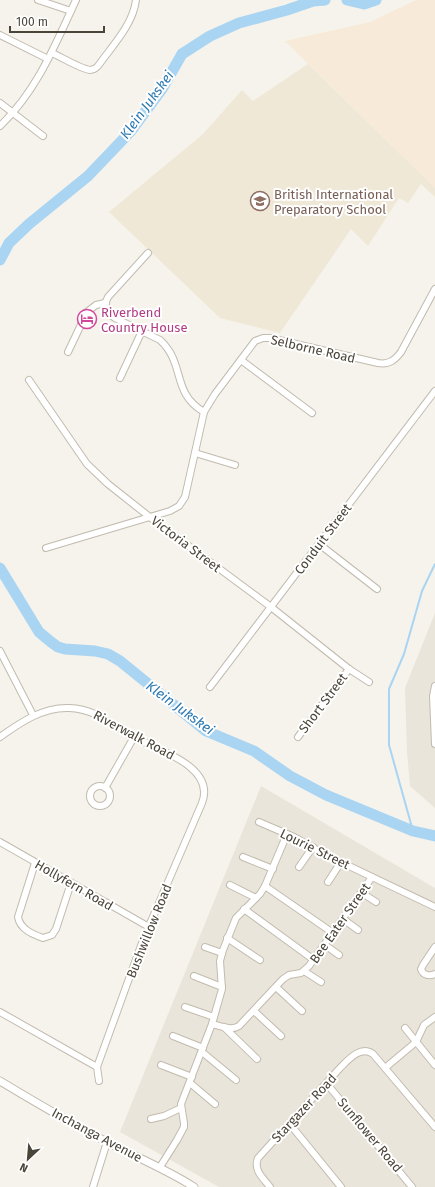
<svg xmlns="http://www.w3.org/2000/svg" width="435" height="1187" font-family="'Fira Sans',sans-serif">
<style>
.residential{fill:#eae5da}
.commercial{fill:#f7ead8}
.education{fill:#efe8d6}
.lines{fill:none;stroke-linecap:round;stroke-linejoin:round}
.stream{stroke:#a9d4f2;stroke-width:2}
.river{stroke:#a9d4f2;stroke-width:11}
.minor-casing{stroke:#c2bbae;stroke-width:8}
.tertiary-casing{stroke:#c2bbae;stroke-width:9}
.minor{stroke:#fff;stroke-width:6}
.tertiary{stroke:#fff;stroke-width:7}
.labels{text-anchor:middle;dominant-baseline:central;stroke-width:4;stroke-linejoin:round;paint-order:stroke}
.education-label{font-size:13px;fill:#785e54;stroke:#fff;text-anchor:start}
.hotel-label{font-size:13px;fill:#b23c85;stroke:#fff;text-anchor:start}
.street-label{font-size:13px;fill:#4b4439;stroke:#fff}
.water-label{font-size:14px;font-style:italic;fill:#2e7ab2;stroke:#fff}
</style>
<rect width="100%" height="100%" fill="#f6f3ec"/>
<!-- residential -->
<g class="residential">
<path d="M 435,613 L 435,808 L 410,786 L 407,752 L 405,688 Z"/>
<path d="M 261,786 L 435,888 L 435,1187 L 219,1187 L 120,1132 Z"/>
</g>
<!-- commercial -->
<path class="commercial" d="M 416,0 L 435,0 L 435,188 L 285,41 L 370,22 Z"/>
<!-- education -->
<path class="education" d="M 308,64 L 435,188 L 435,197 L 421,184 L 408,203 L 399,198 L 368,246 L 351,229 L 280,333 L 220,318 L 109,212 L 203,134 L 242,90 L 253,101 Z"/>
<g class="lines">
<!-- stream -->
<path class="stream" d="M 413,831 L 389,745 L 389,689 L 404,654 L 422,591 L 435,564"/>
<!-- river -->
<g class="river">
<path d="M 347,0 L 364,4 L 376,0"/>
<path d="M 0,260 L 9,243 L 29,224 L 88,176 L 131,131 L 162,89 L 182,54 L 210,36 L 239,23 L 287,10 L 313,1 L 325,0"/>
<path d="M 0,568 L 39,632 L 51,642 L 58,647 L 65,649 L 95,651 L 108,654 L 120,661 L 206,731 L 254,751 L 290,776 L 326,795 L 413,831 L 435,836"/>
</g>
<defs>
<g id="minor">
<path d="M 38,0 L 71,11"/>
<path d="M 0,35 L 48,59"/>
<path d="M 52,53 C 61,57 81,69 90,70 C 94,70 96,68 98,66 C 112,46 133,25 136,0"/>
<path d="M 0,103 L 43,136"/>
<path d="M 0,126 C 37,91 55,45 76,0"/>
<path d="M 148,253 L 108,297 C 103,306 107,313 115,318 L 160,340 C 186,364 171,393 204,412"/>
<path d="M 68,352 L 87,312 L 96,305 L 105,303"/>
<path d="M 241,360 L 312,413"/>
<path d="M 120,378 L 142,331"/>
<path d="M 29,380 L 87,464 L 108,484 L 151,518 L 271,607 L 349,669 L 369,682"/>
<path d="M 195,453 L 235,465"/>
<path d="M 319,544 L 377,589"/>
<path d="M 46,548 L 170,511 L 179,506 L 185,497 L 204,412 L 215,394 L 255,341 L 263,338 L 270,338 L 378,363 C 389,365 395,360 401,352 L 435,289"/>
<path d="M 0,651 L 33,715"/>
<path d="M 435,686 L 433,696 L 435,744"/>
<path d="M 210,687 L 435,391"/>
<path d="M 0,737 C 21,722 43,707 69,708 C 98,709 112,726 135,738 C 159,750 216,767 202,803 L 143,940 L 97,1067 L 99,1081"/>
<path d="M 298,737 L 349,669"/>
<circle cx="100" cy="796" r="10"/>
<path d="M 105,788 L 134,737"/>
<path d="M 259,822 L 294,837 L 326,855 L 435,907"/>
<path d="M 0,842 L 149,927"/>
<path d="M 243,857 L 273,869"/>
<path d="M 35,863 L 18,917 C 20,929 32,934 43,938 L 52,935 L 56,929 L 71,883"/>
<path d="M 299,867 L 313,847"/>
<path d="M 328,882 L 341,862"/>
<path d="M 230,885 L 256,898"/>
<path d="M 265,886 L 333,933"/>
<path d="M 362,893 L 376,902"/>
<path d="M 244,909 L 314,960"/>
<path d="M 343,919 L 358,930"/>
<path d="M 227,938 L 260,960"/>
<path d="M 325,945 L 339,955"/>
<path d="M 205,947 L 222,953"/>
<path d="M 435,947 L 423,965 L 421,969 C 423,976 430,976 435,974"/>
<path d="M 304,971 L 321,982"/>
<path d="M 194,976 L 222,987"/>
<path d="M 276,987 L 302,1011"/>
<path d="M 185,1007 L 214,1017"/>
<path d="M 254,1011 L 281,1036"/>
<path d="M 0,1012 L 97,1067"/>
<path d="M 212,1024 C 221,1026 231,1031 239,1026 L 283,979 L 289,975 L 301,973 L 309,966 L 372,877"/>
<path d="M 224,1027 L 257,1059"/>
<path d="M 405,1028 L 435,1065"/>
<path d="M 173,1036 L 203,1048"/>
<path d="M 202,1052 L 236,1080"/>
<path d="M 161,1065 L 192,1077"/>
<path d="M 385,1068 L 416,1042 L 424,1025 L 435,1017"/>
<path d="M 190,1083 L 215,1104"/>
<path d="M 327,1084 L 412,1187"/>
<path d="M 151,1119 L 164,1116 L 181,1108"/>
<path d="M 289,1123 L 341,1187"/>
<path d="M 160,1167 L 177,1140 L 184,1127 L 184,1123 L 181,1104 L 212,1024 L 222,989 L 220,961 L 223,950 L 236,918 L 260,894 L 265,886 L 287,834"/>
<path d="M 93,1187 L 107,1142"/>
<path d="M 270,1187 C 263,1178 253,1170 258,1158 L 340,1068 C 349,1059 361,1045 373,1054 L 435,1127"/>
</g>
<path id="tertiary" d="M 0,1081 C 35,1102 70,1123 107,1142 C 136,1157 166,1169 194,1187"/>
</defs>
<!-- minor casing -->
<use href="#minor" class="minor-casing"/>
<!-- tertiary casing -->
<use href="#tertiary" class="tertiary-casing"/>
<!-- minor -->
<use href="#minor" class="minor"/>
<!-- tertiary -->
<use href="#tertiary" class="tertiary"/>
</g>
<!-- icons -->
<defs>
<symbol id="school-ring" viewBox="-11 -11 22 22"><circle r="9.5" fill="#fff" stroke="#8d6e63" stroke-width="1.5"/><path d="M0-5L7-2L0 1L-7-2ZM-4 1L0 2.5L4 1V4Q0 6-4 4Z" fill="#8d6e63"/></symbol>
<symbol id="hotel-ring" viewBox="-11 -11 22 22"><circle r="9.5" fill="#fff" stroke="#d1479c" stroke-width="1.5"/><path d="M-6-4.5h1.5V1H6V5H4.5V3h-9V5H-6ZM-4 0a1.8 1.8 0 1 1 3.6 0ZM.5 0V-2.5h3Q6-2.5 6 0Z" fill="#d1479c"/></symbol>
</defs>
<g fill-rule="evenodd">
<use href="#school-ring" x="249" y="190" width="22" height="22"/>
<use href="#hotel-ring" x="76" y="308" width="22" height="22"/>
</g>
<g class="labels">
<!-- education labels -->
<g class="education-label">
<text x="274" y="194">British International<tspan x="274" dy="15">Preparatory School</tspan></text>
</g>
<!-- hotel labels -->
<g class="hotel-label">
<text x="101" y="312">Riverbend<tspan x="101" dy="15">Country House</tspan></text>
</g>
<!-- street labels -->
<g class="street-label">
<text transform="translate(313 349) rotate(13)">Selborne Road</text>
<text transform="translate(323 539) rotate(-53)">Conduit Street</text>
<text transform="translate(186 544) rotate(37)">Victoria Street</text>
<text transform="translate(323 703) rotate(-53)">Short Street</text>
<text transform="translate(134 735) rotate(28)">Riverwalk Road</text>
<text transform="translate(315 849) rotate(26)">Lourie Street</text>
<text transform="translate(74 885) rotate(30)">Hollyfern Road</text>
<text transform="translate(340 923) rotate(-55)">Bee Eater Street</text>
<text transform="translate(149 931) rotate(-68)">Bushwillow Road</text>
<text transform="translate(304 1108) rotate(-47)">Stargazer Road</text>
<text transform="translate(97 1135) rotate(28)">Inchanga Avenue</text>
<text transform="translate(370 1135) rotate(50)">Sunflower Road</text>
</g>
<!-- water labels -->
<g class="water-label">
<text transform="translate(147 105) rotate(-54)">Klein Jukskei</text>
<text transform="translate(180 708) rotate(36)">Klein Jukskei</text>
</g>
</g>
<!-- north arrow -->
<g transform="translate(28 1159) rotate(206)" stroke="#ffffff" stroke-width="3" paint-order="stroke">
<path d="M0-3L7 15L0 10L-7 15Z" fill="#4b4439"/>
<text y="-6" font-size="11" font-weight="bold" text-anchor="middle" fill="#4b4439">N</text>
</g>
<!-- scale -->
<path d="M10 26v6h94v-6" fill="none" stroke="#4b4439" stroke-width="2"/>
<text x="16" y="26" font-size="12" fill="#4b4439" stroke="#ffffff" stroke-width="3" paint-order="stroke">100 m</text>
</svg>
